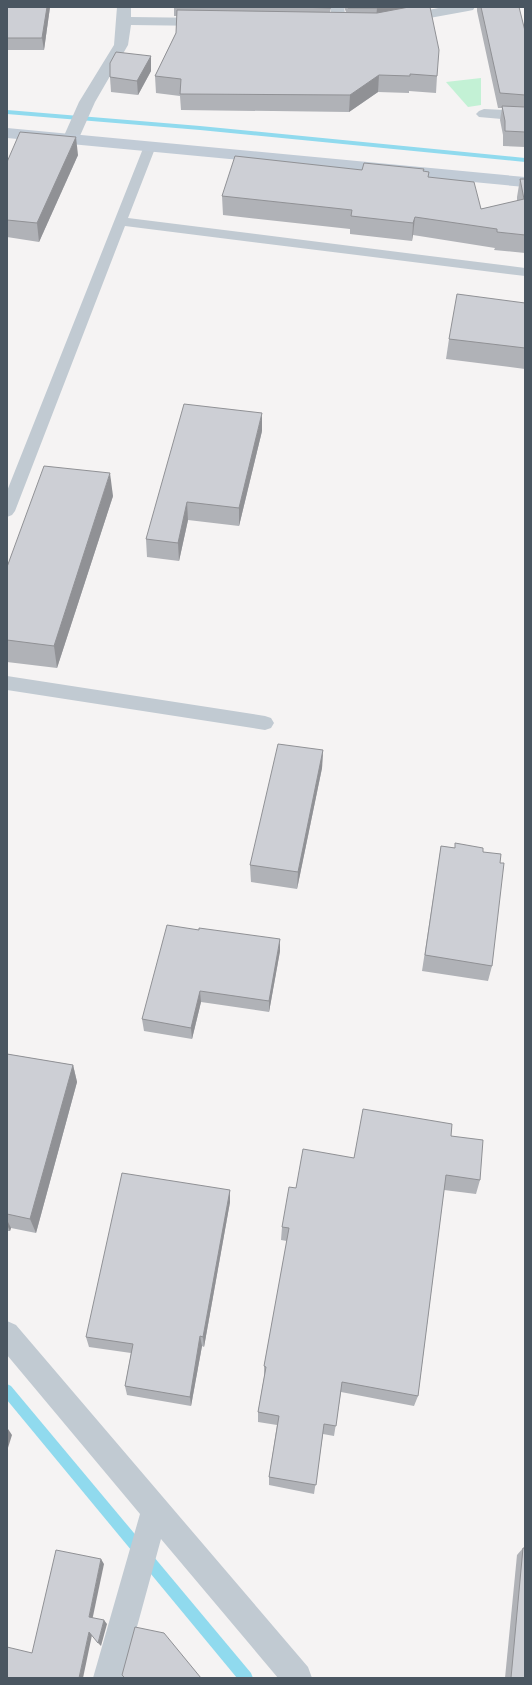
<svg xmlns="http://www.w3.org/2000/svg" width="532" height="1685" font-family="'Roboto Condensed',sans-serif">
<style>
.green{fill:#c3f1d5}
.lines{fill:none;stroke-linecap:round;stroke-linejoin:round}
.stream{fill:#90daee;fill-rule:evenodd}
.lane{fill:#c1cad2;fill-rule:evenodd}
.street{fill:#c1cad2;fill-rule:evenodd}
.secondary{fill:#c1cbd6;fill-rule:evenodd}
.wall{fill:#b0b2b7}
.shaded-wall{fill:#909195}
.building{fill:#cdcfd5;stroke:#909195}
</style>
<rect width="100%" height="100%" fill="#f5f3f3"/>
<!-- green -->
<path class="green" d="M 481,78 L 481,105 L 468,107 L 446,82 Z"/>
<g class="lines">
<!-- stream -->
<g class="stream">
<path d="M 7,110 L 200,126 L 525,158 L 525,162 L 200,130 L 7,114 Z"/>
<path d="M 7,1384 L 11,1386 L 251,1673 L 253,1678 L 237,1678 L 7,1400 Z"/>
</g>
<!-- lane -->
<g class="lane">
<path d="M 150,142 L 154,143 L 156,146 L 128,218 L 525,268 L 525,276 L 125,226 L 15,511 L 12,515 L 7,517 L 7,491 L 144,146 L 146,143 Z"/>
<path d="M 7,676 L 265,716 L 271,718 L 274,723 L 271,728 L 265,730 L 7,690 Z"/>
</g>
<!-- street -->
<g class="street">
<path d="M 117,7 L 131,7 L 131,17 L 207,18 L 212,19 L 214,22 L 212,25 L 207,26 L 131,25 L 128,45 L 95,102 L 79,138 L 76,141 L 71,143 L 66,141 L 63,138 L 79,102 L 114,45 Z"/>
<path d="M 330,7 L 344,7 L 346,20 L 363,21 L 365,24 L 363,27 L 358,28 L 335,27 L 333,24 Z"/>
<path d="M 444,7 L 475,7 L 473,10 L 468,11 L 402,23 L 397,22 L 395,19 L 397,16 L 402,15 Z"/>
<path d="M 484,109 L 525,111 L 525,121 L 479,117 L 476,114 L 479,111 Z"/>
<path d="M 7,1321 L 16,1325 L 308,1667 L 312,1678 L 278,1678 L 161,1539 L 123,1678 L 93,1678 L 140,1514 L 7,1355 Z"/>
</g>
<!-- secondary -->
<path class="secondary" d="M 7,128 L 525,177 L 525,187 L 7,138 Z"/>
</g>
<!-- wall -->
<g class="wall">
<path d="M 7,7 L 50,7 L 44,50 L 7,50 Z"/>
<path d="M 174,7 L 331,7 L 330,12 L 346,12 L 344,7 L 430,7 L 437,76 L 436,93 L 409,91 L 409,93 L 378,92 L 349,112 L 181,110 L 180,96 L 156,93 L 155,76 L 176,33 L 177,16 L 174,16 Z"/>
<path d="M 477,7 L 481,7 L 525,31 L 525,147 L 503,146 L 503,135 L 500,120 L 502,108 L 498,108 L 477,11 Z"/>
<path d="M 151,56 L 151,71 L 138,95 L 111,92 L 110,77 Z"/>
<path d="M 78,155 L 39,242 L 7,237 L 7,162 Z"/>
<path d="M 362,170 L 429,172 L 428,177 L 481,209 L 517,201 L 517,197 L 520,179 L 525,179 L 525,253 L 494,250 L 495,248 L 413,235 L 412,241 L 350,234 L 350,229 L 223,215 L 222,196 Z"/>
<path d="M 525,303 L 525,369 L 446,359 L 449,339 Z"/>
<path d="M 262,431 L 239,526 L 188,520 L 179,561 L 147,557 L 146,539 Z"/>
<path d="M 113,496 L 57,668 L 7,662 L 7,567 Z"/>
<path d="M 323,750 L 322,768 L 297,889 L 251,882 L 250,865 Z"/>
<path d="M 441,846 L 483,852 L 492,966 L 488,981 L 422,971 Z"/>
<path d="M 280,951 L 269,1012 L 201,1002 L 192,1039 L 144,1031 L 142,1019 Z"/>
<path d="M 7,1054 L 73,1065 L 77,1082 L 36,1233 L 11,1228 L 10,1231 L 7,1231 Z"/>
<path d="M 451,1136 L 480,1180 L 476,1194 L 444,1190 L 418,1396 L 414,1406 L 341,1392 L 334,1436 L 323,1434 L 314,1494 L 269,1485 L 269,1477 L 277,1425 L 258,1422 L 258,1412 L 264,1377 L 264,1366 L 287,1241 L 281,1240 L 282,1227 L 296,1188 L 354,1158 Z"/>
<path d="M 230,1190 L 230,1202 L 204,1347 L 202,1346 L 191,1406 L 127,1395 L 125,1386 L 131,1353 L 89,1347 L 86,1337 Z"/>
<path d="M 523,1548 L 525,1678 L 505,1678 L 517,1555 Z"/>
</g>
<!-- shaded-wall -->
<g class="shaded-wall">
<path d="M 47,7 L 50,7 L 44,50 L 42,38 Z"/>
<path d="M 380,7 L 426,7 L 376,18 L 377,8 Z"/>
<path d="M 151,56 L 151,71 L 138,95 L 137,81 Z"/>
<path d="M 379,75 L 378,92 L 349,112 L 350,95 Z"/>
<path d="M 76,137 L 78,155 L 39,242 L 37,223 Z"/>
<path d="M 415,217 L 413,235 L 412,241 L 413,223 Z"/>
<path d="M 262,413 L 262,431 L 239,526 L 239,508 Z"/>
<path d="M 110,473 L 113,496 L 57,668 L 54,646 Z"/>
<path d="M 187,502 L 188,520 L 179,561 L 178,543 Z"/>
<path d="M 323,750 L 322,768 L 297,889 L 298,872 Z"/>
<path d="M 280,939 L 280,951 L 269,1012 L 269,1001 Z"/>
<path d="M 200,991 L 201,1002 L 192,1039 L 191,1028 Z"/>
<path d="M 73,1065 L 77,1082 L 36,1233 L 30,1219 Z"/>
<path d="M 230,1190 L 230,1202 L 204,1347 L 203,1337 Z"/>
<path d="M 7,1220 L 11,1228 L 10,1231 L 7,1225 Z"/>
<path d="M 200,1336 L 202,1346 L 191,1406 L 190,1397 Z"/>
<path d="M 8,1429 L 12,1435 L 7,1451 L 7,1433 Z"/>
<path d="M 101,1559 L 104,1564 L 92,1621 L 89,1617 Z"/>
<path d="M 104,1620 L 107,1624 L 101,1646 L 98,1643 Z"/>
<path d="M 89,1632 L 92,1635 L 83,1678 L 79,1678 Z"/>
</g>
<!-- building -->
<g class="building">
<path d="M 7,7 L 47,7 L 42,38 L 7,38 Z"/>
<path d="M 295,7 L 331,7 L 331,8 Z"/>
<path d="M 348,7 L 380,7 L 377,8 L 348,8 Z"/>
<path d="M 409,7 L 430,7 L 439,50 L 437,76 L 410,74 L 410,76 L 379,75 L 350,95 L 180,94 L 181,79 L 155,76 L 176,33 L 177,10 L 377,13 Z"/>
<path d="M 481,7 L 519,7 L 525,31 L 525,95 L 500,93 Z"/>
<path d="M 116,52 L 151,56 L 137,81 L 110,77 L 110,63 Z"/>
<path d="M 502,106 L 525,107 L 525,132 L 505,131 L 505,121 Z"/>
<path d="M 20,132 L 76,137 L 37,223 L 7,220 L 7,162 Z"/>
<path d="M 235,156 L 362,170 L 364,163 L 424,169 L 423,171 L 429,172 L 428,177 L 474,182 L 481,209 L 524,199 L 520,179 L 525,179 L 525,235 L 497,232 L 497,229 L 415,217 L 413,223 L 351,216 L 352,210 L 222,196 Z"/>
<path d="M 457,294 L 525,303 L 525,348 L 449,339 Z"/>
<path d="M 184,404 L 262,413 L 239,508 L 187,502 L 178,543 L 146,539 Z"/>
<path d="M 44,466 L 110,473 L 54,646 L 7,640 L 7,567 Z"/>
<path d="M 278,744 L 323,750 L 298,872 L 250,865 Z"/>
<path d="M 455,843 L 483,848 L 483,852 L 501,854 L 500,863 L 504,863 L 492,966 L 425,955 L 441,846 L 455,848 Z"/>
<path d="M 167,925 L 199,930 L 199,928 L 280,939 L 269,1001 L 200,991 L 191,1028 L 142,1019 Z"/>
<path d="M 7,1054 L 73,1065 L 30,1219 L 7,1214 Z"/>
<path d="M 363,1109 L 452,1124 L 451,1136 L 483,1140 L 480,1180 L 446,1175 L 418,1396 L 342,1382 L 336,1426 L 324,1424 L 316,1485 L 269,1477 L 279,1416 L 258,1412 L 266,1367 L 264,1366 L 289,1228 L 282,1227 L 289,1187 L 296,1188 L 303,1149 L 354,1158 Z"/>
<path d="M 122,1173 L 230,1190 L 203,1337 L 200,1336 L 190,1397 L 125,1386 L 133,1344 L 86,1337 Z"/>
<path d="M 523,1548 L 525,1548 L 525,1678 L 511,1678 Z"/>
<path d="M 56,1550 L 101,1559 L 89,1617 L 104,1620 L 98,1643 L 89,1632 L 79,1678 L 7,1678 L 7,1647 L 32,1653 Z"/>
<path d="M 135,1627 L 164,1633 L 201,1678 L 125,1678 L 122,1675 Z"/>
</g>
<!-- border -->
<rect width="532" height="1685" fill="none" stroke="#4a5661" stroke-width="16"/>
</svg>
